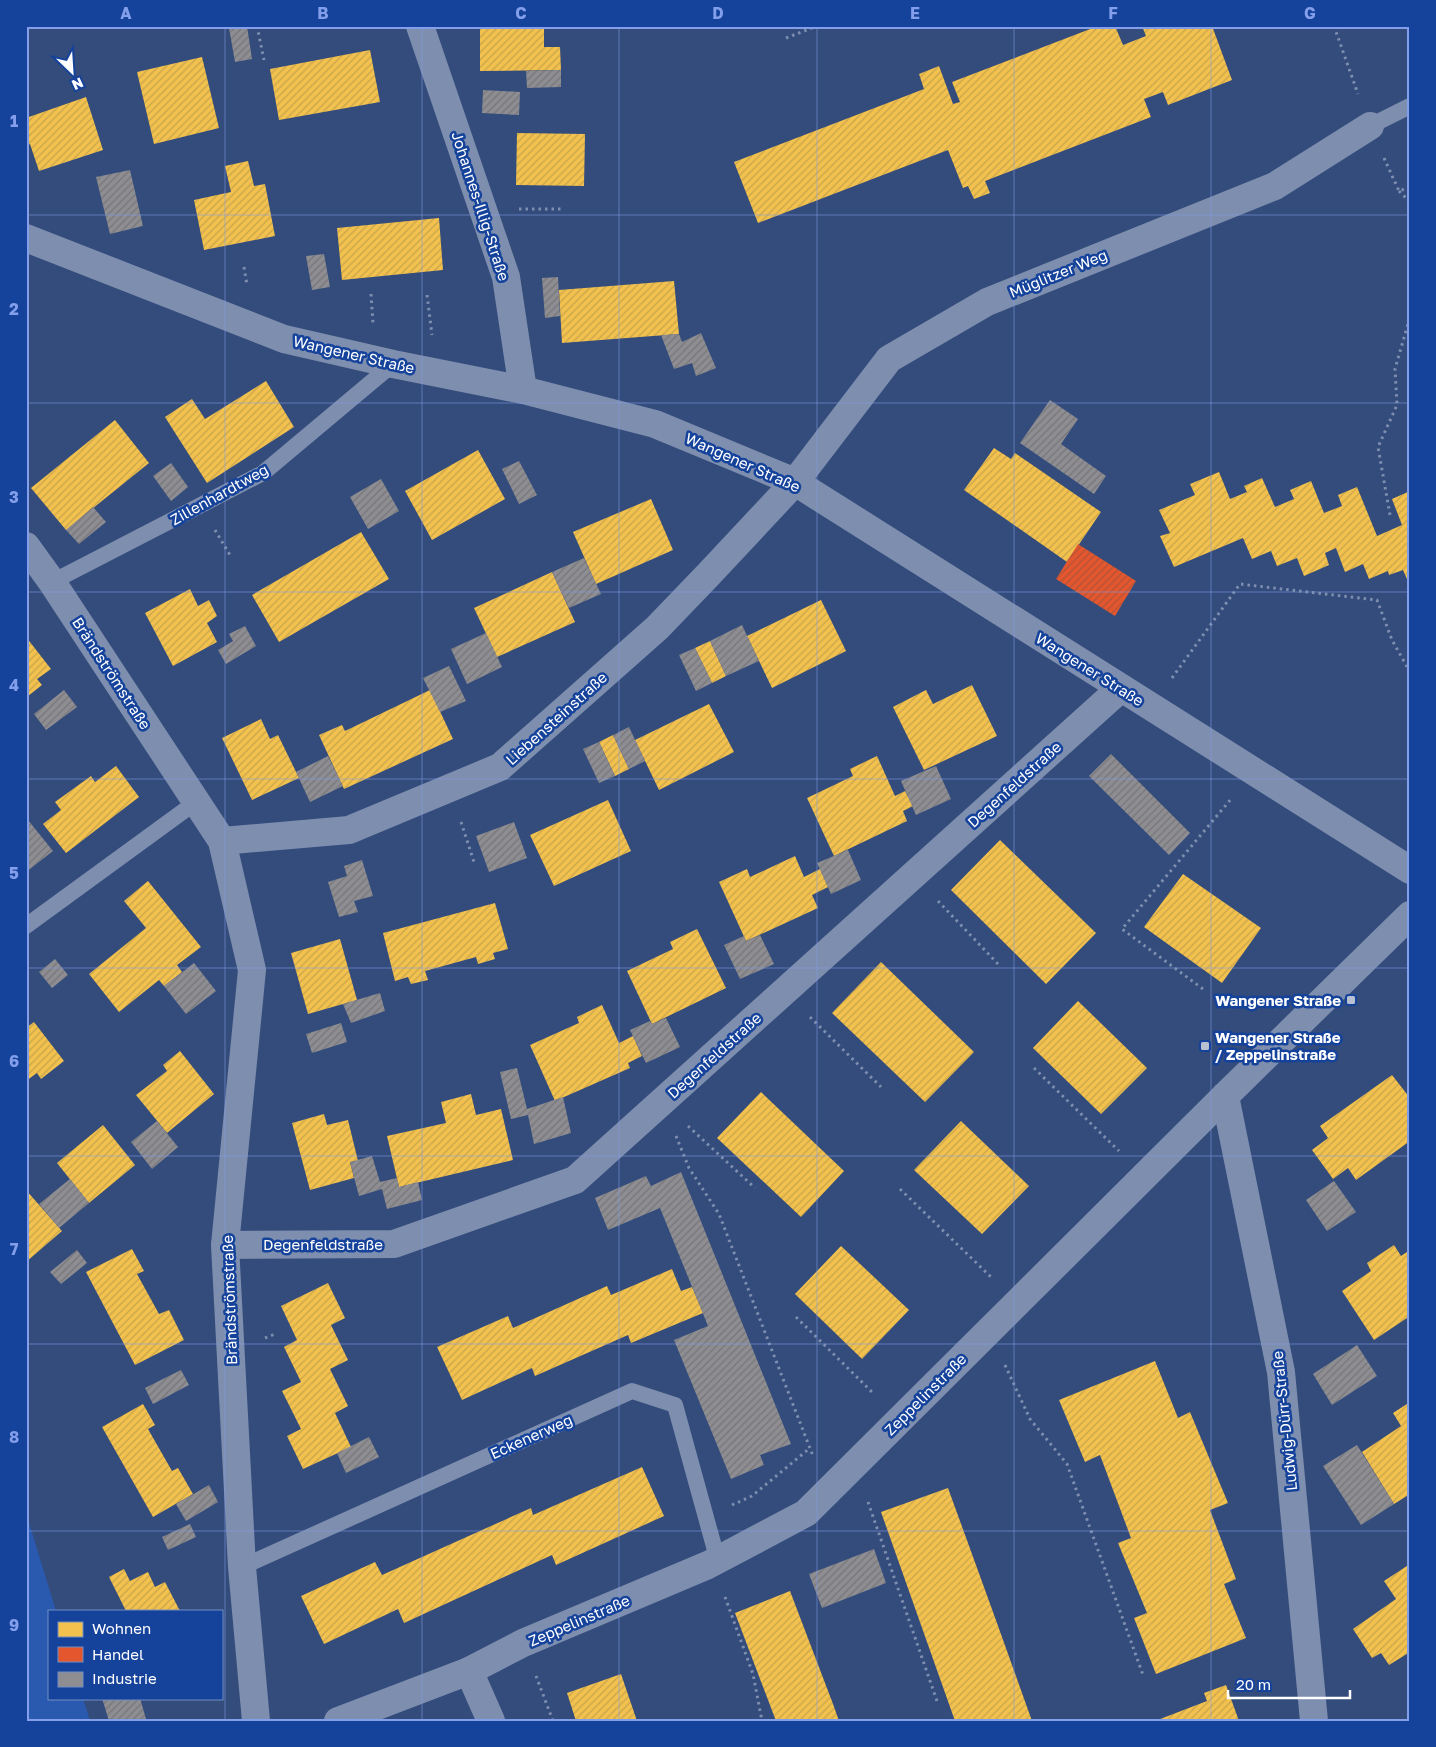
<svg xmlns="http://www.w3.org/2000/svg" width="1436" height="1747" font-family="'Golos Text',sans-serif">
<style>
.park{fill:#2a59b0}
.homes{fill:url(#homes-hatch)}
.shops{fill:url(#shops-hatch)}
.industry{fill:url(#industry-hatch)}
.lines{fill:none;stroke-linecap:round;stroke-linejoin:round}
.path{stroke:#7e8eae;stroke-width:3;stroke-dasharray:2.5 4;stroke-linecap:butt}
.lane{stroke:#7e8eae;stroke-width:16}
.street{stroke:#7e8eae;stroke-width:28}
.grid{fill:none;stroke:#839eea;stroke-width:1;stroke-opacity:0.55}
.poi-dot{fill:#b8c0d1;stroke:#15429a;stroke-width:2}
.labels{text-anchor:middle;dominant-baseline:central;stroke-width:5;stroke-linejoin:round;paint-order:stroke}
.street-label{font-size:15px;fill:#fff;stroke:#15429a}
.poi-label{font-size:15px;font-weight:bold;fill:#fff;stroke:#15429a;text-anchor:end}
.neatline{fill:none;stroke:#839eea;stroke-width:2}
.grid-label{font-size:16px;text-anchor:middle;font-weight:bold;fill:#839eea}
</style>
<defs>
<pattern id="homes-hatch" width="6" height="6" patternUnits="userSpaceOnUse" patternTransform="scale(1.25)"><rect width="6" height="6" fill="#f2c14e"/><path d="M-1 1l2-2M0 6l6-6M5 7l2-2" fill="none" stroke="#c8a44e"/></pattern>
<pattern id="shops-hatch" width="6" height="6" patternUnits="userSpaceOnUse" patternTransform="scale(1.25)"><rect width="6" height="6" fill="#e4572e"/><path d="M-1 1l2-2M0 6l6-6M5 7l2-2" fill="none" stroke="#af5338"/></pattern>
<pattern id="industry-hatch" width="6" height="6" patternUnits="userSpaceOnUse" patternTransform="scale(1.25)"><rect width="6" height="6" fill="#8d8d92"/><path d="M-1 1l2-2M0 6l6-6M5 7l2-2" fill="none" stroke="#76767a"/></pattern>
</defs>
<rect width="100%" height="100%" fill="#334c7c"/>
<!-- park -->
<path class="park" d="M 26,1513 L 56,1611 L 49,1611 L 49,1698 L 83,1698 L 90,1721 L 26,1721 Z"/>
<!-- homes -->
<g class="homes">
<path d="M 480,26 L 544,26 L 544,47 L 560,47 L 561,70 L 480,71 Z"/>
<path d="M 1098,26 L 1115,26 L 1123,45 L 1146,36 L 1142,26 L 1212,26 L 1232,80 L 1168,105 L 1163,92 L 1144,99 L 1151,117 L 985,181 L 990,193 L 974,199 L 968,186 L 963,188 L 948,150 L 758,223 L 734,162 L 924,89 L 919,74 L 939,66 L 953,104 L 960,102 L 952,82 Z"/>
<path d="M 370,50 L 380,102 L 279,120 L 270,69 Z"/>
<path d="M 202,57 L 219,128 L 154,144 L 137,72 Z"/>
<path d="M 86,97 L 103,150 L 39,171 L 30,144 L 26,146 L 26,118 Z"/>
<path d="M 517,133 L 585,134 L 584,186 L 516,185 Z"/>
<path d="M 248,161 L 254,186 L 265,184 L 275,236 L 204,250 L 194,200 L 231,192 L 225,166 Z"/>
<path d="M 439,218 L 443,270 L 342,280 L 337,228 Z"/>
<path d="M 674,281 L 679,334 L 562,343 L 559,290 Z"/>
<path d="M 266,381 L 294,427 L 207,483 L 165,417 L 192,399 L 205,419 Z"/>
<path d="M 115,420 L 149,463 L 66,530 L 31,488 Z"/>
<path d="M 994,448 L 1011,459 L 1015,453 L 1101,512 L 1067,562 L 964,490 Z"/>
<path d="M 478,450 L 505,499 L 432,540 L 405,491 Z"/>
<path d="M 1219,472 L 1230,499 L 1247,492 L 1244,486 L 1262,478 L 1275,507 L 1294,499 L 1290,490 L 1311,481 L 1324,513 L 1342,506 L 1338,495 L 1357,487 L 1377,536 L 1402,525 L 1392,499 L 1410,491 L 1410,586 L 1403,570 L 1389,575 L 1388,571 L 1369,579 L 1363,564 L 1345,572 L 1336,548 L 1325,553 L 1329,565 L 1304,576 L 1297,558 L 1277,566 L 1271,551 L 1252,559 L 1243,538 L 1174,567 L 1160,536 L 1170,533 L 1159,510 L 1195,495 L 1190,484 Z"/>
<path d="M 651,499 L 673,550 L 596,584 L 573,532 Z"/>
<path d="M 361,532 L 389,579 L 279,642 L 252,595 Z"/>
<path d="M 552,572 L 575,622 L 497,657 L 474,608 Z"/>
<path d="M 190,589 L 198,606 L 209,600 L 217,616 L 207,623 L 217,642 L 173,666 L 145,613 Z"/>
<path d="M 821,600 L 846,651 L 772,688 L 747,636 Z"/>
<path d="M 26,637 L 51,669 L 37,679 L 42,685 L 28,696 L 26,694 Z"/>
<path d="M 710,641 L 726,676 L 712,683 L 695,648 Z"/>
<path d="M 972,685 L 997,736 L 924,770 L 893,707 L 926,690 L 933,704 Z"/>
<path d="M 430,690 L 453,739 L 344,789 L 319,735 L 342,725 L 345,731 Z"/>
<path d="M 709,704 L 734,752 L 659,790 L 635,740 Z"/>
<path d="M 261,719 L 270,739 L 278,735 L 299,778 L 252,800 L 222,738 Z"/>
<path d="M 613,735 L 629,769 L 615,776 L 599,742 Z"/>
<path d="M 877,756 L 895,796 L 905,791 L 913,806 L 903,811 L 907,821 L 834,856 L 807,798 L 853,776 L 850,769 Z"/>
<path d="M 116,766 L 139,797 L 66,853 L 43,824 L 61,810 L 55,802 L 91,776 L 95,782 Z"/>
<path d="M 608,800 L 631,851 L 554,886 L 530,835 Z"/>
<path d="M 1000,840 L 1096,933 L 1046,984 L 951,890 Z"/>
<path d="M 795,856 L 804,877 L 820,869 L 828,887 L 812,895 L 818,908 L 746,941 L 719,882 L 747,869 L 750,877 Z"/>
<path d="M 1183,874 L 1261,928 L 1222,983 L 1144,927 Z"/>
<path d="M 148,881 L 201,947 L 177,965 L 182,972 L 164,986 L 159,980 L 119,1012 L 89,974 L 146,928 L 124,901 Z"/>
<path d="M 495,903 L 508,949 L 493,953 L 495,959 L 478,964 L 476,957 L 425,971 L 428,980 L 411,984 L 408,977 L 395,981 L 383,933 Z"/>
<path d="M 697,929 L 726,988 L 652,1024 L 627,971 L 673,949 L 670,942 Z"/>
<path d="M 340,939 L 357,1000 L 308,1014 L 291,953 Z"/>
<path d="M 881,962 L 974,1052 L 925,1102 L 832,1013 Z"/>
<path d="M 1078,1001 L 1147,1068 L 1101,1114 L 1033,1048 Z"/>
<path d="M 602,1005 L 619,1043 L 633,1036 L 642,1056 L 628,1063 L 630,1068 L 555,1101 L 530,1045 L 579,1023 L 577,1017 Z"/>
<path d="M 34,1022 L 64,1061 L 41,1079 L 37,1073 L 26,1081 L 26,1028 Z"/>
<path d="M 180,1051 L 214,1094 L 167,1133 L 136,1095 L 167,1071 L 163,1065 Z"/>
<path d="M 1392,1075 L 1410,1098 L 1410,1141 L 1356,1180 L 1348,1168 L 1333,1179 L 1312,1150 L 1328,1138 L 1320,1126 Z"/>
<path d="M 761,1092 L 844,1171 L 801,1217 L 717,1138 Z"/>
<path d="M 471,1094 L 476,1115 L 501,1109 L 513,1160 L 399,1187 L 387,1136 L 446,1123 L 441,1102 Z"/>
<path d="M 324,1114 L 327,1125 L 348,1120 L 358,1161 L 350,1162 L 354,1178 L 310,1190 L 292,1123 Z"/>
<path d="M 961,1121 L 1029,1186 L 982,1234 L 914,1170 Z"/>
<path d="M 103,1125 L 135,1165 L 89,1203 L 57,1163 Z"/>
<path d="M 26,1190 L 62,1231 L 26,1262 Z"/>
<path d="M 1394,1245 L 1401,1256 L 1410,1250 L 1410,1316 L 1374,1340 L 1342,1291 L 1371,1271 L 1367,1263 Z"/>
<path d="M 841,1246 L 909,1310 L 862,1359 L 795,1294 Z"/>
<path d="M 132,1249 L 144,1271 L 137,1274 L 159,1314 L 169,1310 L 184,1340 L 135,1365 L 86,1272 Z"/>
<path d="M 672,1269 L 681,1291 L 692,1287 L 703,1313 L 631,1343 L 628,1335 L 535,1376 L 532,1368 L 462,1400 L 437,1347 L 508,1316 L 513,1328 L 607,1286 L 611,1295 Z"/>
<path d="M 328,1283 L 345,1318 L 331,1325 L 348,1360 L 330,1369 L 348,1406 L 335,1413 L 351,1447 L 303,1469 L 287,1436 L 301,1429 L 282,1391 L 301,1382 L 284,1347 L 297,1340 L 281,1306 Z"/>
<path d="M 1155,1361 L 1178,1418 L 1190,1412 L 1228,1503 L 1210,1510 L 1236,1579 L 1224,1584 L 1246,1638 L 1156,1674 L 1134,1618 L 1147,1613 L 1118,1543 L 1131,1538 L 1100,1455 L 1085,1462 L 1059,1400 Z"/>
<path d="M 1410,1402 L 1410,1494 L 1394,1504 L 1362,1452 L 1401,1426 L 1393,1413 Z"/>
<path d="M 143,1404 L 155,1425 L 148,1429 L 172,1471 L 178,1468 L 193,1494 L 153,1517 L 102,1427 Z"/>
<path d="M 642,1467 L 664,1516 L 556,1565 L 552,1555 L 404,1623 L 398,1609 L 324,1644 L 301,1596 L 375,1562 L 382,1575 L 531,1508 L 533,1515 Z"/>
<path d="M 948,1488 L 993,1612 L 1032,1721 L 955,1721 L 881,1512 Z"/>
<path d="M 1410,1564 L 1410,1652 L 1389,1665 L 1381,1653 L 1372,1658 L 1353,1629 L 1396,1599 L 1384,1581 Z"/>
<path d="M 124,1569 L 130,1581 L 148,1572 L 155,1587 L 165,1582 L 180,1611 L 126,1611 L 109,1577 Z"/>
<path d="M 790,1591 L 833,1704 L 839,1721 L 776,1721 L 735,1613 Z"/>
<path d="M 621,1674 L 637,1721 L 576,1721 L 567,1693 Z"/>
<path d="M 1226,1685 L 1239,1721 L 1155,1721 L 1207,1701 L 1204,1693 Z"/>
</g>
<!-- shops -->
<path class="shops" d="M 1078,544 L 1136,581 L 1115,616 L 1056,579 Z"/>
<!-- industry -->
<g class="industry">
<path d="M 247,26 L 252,59 L 235,62 L 229,28 Z"/>
<path d="M 561,70 L 561,87 L 527,88 L 526,71 Z"/>
<path d="M 483,90 L 520,92 L 519,115 L 482,113 Z"/>
<path d="M 130,170 L 143,226 L 110,234 L 96,177 Z"/>
<path d="M 324,254 L 330,287 L 312,290 L 306,256 Z"/>
<path d="M 558,277 L 560,316 L 545,318 L 542,278 Z"/>
<path d="M 701,333 L 716,368 L 696,376 L 692,363 L 674,369 L 661,335 L 679,334 L 682,342 Z"/>
<path d="M 1050,400 L 1078,419 L 1061,444 L 1106,476 L 1094,494 L 1020,443 Z"/>
<path d="M 519,461 L 537,495 L 519,504 L 502,469 Z"/>
<path d="M 171,463 L 188,487 L 171,501 L 153,476 Z"/>
<path d="M 381,479 L 399,511 L 368,529 L 350,497 Z"/>
<path d="M 93,507 L 106,522 L 79,544 L 66,530 Z"/>
<path d="M 584,558 L 601,594 L 569,608 L 552,572 Z"/>
<path d="M 742,625 L 759,661 L 726,676 L 710,641 Z"/>
<path d="M 245,626 L 256,646 L 226,664 L 218,650 L 233,641 L 229,634 Z"/>
<path d="M 486,633 L 502,667 L 467,684 L 451,649 Z"/>
<path d="M 695,648 L 712,683 L 696,691 L 679,655 Z"/>
<path d="M 449,666 L 466,701 L 440,712 L 423,678 Z"/>
<path d="M 64,690 L 77,707 L 46,730 L 34,714 Z"/>
<path d="M 629,727 L 645,761 L 629,769 L 613,735 Z"/>
<path d="M 599,742 L 615,776 L 599,783 L 583,749 Z"/>
<path d="M 1111,754 L 1190,833 L 1169,855 L 1089,776 Z"/>
<path d="M 328,756 L 343,786 L 310,802 L 296,772 Z"/>
<path d="M 936,766 L 951,799 L 916,815 L 901,781 Z"/>
<path d="M 28,820 L 53,851 L 26,872 L 26,822 Z"/>
<path d="M 514,822 L 527,858 L 489,872 L 476,836 Z"/>
<path d="M 848,850 L 861,880 L 831,894 L 817,863 Z"/>
<path d="M 362,860 L 373,896 L 354,901 L 358,912 L 339,917 L 328,882 L 347,876 L 344,866 Z"/>
<path d="M 760,935 L 774,964 L 740,979 L 724,945 L 744,936 L 746,941 Z"/>
<path d="M 55,959 L 68,975 L 52,988 L 39,972 Z"/>
<path d="M 194,963 L 216,991 L 186,1014 L 164,986 Z"/>
<path d="M 380,993 L 385,1011 L 351,1023 L 343,1004 Z"/>
<path d="M 666,1018 L 680,1047 L 646,1063 L 630,1030 L 650,1021 L 652,1024 Z"/>
<path d="M 341,1023 L 347,1042 L 312,1053 L 306,1034 Z"/>
<path d="M 517,1068 L 527,1109 L 563,1097 L 571,1133 L 534,1144 L 528,1115 L 511,1119 L 500,1072 Z"/>
<path d="M 157,1121 L 178,1147 L 152,1169 L 131,1142 Z"/>
<path d="M 372,1156 L 380,1182 L 397,1178 L 399,1187 L 418,1182 L 422,1200 L 387,1209 L 382,1189 L 359,1196 L 350,1162 Z"/>
<path d="M 681,1172 L 791,1444 L 760,1455 L 764,1465 L 731,1479 L 674,1340 L 708,1326 L 660,1208 L 608,1230 L 595,1198 L 646,1176 L 651,1186 Z"/>
<path d="M 70,1179 L 89,1203 L 59,1228 L 39,1204 Z"/>
<path d="M 1334,1181 L 1356,1212 L 1327,1231 L 1306,1200 Z"/>
<path d="M 77,1250 L 87,1263 L 61,1284 L 50,1272 Z"/>
<path d="M 1357,1345 L 1377,1376 L 1332,1405 L 1313,1374 Z"/>
<path d="M 181,1370 L 189,1385 L 153,1404 L 145,1388 Z"/>
<path d="M 369,1437 L 379,1457 L 346,1473 L 337,1453 Z"/>
<path d="M 1357,1445 L 1394,1504 L 1361,1525 L 1323,1466 Z"/>
<path d="M 209,1485 L 218,1502 L 186,1521 L 176,1504 Z"/>
<path d="M 190,1524 L 196,1537 L 168,1550 L 162,1537 Z"/>
<path d="M 874,1549 L 886,1583 L 822,1608 L 809,1574 Z"/>
<path d="M 102,1698 L 140,1698 L 146,1719 L 140,1721 L 109,1721 Z"/>
</g>
<g class="lines">
<!-- path -->
<g class="path">
<path d="M 257,26 L 264,60"/>
<path d="M 1334,26 L 1358,94"/>
<path d="M 786,38 L 817,26"/>
<path d="M 1384,158 L 1399,191 L 1410,187"/>
<path d="M 1399,191 L 1410,202"/>
<path d="M 519,209 L 562,209"/>
<path d="M 244,267 L 247,285"/>
<path d="M 371,294 L 373,324"/>
<path d="M 427,295 L 432,335"/>
<path d="M 1410,314 L 1408,324 L 1410,327"/>
<path d="M 1390,515 L 1378,447 L 1397,405 L 1395,369 L 1408,324"/>
<path d="M 215,530 L 230,555"/>
<path d="M 1172,678 L 1240,584 L 1377,600 L 1392,640 L 1410,672"/>
<path d="M 461,822 L 474,862"/>
<path d="M 938,901 L 998,964"/>
<path d="M 1203,989 L 1122,929 L 1231,799"/>
<path d="M 810,1017 L 881,1087"/>
<path d="M 1034,1068 L 1119,1151"/>
<path d="M 688,1126 L 755,1188"/>
<path d="M 676,1136 L 689,1168 L 719,1214 L 813,1456"/>
<path d="M 900,1189 L 991,1277"/>
<path d="M 796,1317 L 874,1394"/>
<path d="M 265,1338 L 275,1334"/>
<path d="M 1005,1365 L 1030,1419 L 1067,1464 L 1143,1675"/>
<path d="M 868,1502 L 937,1701"/>
<path d="M 732,1505 L 752,1496 L 810,1448"/>
<path d="M 725,1597 L 753,1674 L 762,1721"/>
<path d="M 536,1676 L 553,1721"/>
</g>
<!-- lane -->
<g class="lane">
<path d="M 1370,126 L 1410,106"/>
<path d="M 52,582 L 263,473 L 393,364"/>
<path d="M 26,926 L 196,802"/>
<path d="M 242,1567 L 632,1391 L 675,1405 L 718,1561"/>
</g>
<!-- street -->
<g class="street">
<path d="M 420,26 L 506,277 L 523,390"/>
<path d="M 26,238 L 284,339 L 393,364 L 523,390 L 655,424 L 795,482 L 1410,870"/>
<path d="M 26,546 L 52,582 L 222,841 L 252,970 L 225,1245 L 242,1567 L 256,1721"/>
<path d="M 222,841 L 349,830 L 500,767 L 657,628 L 708,575 L 795,482 L 889,359 L 987,302 L 1275,186 L 1370,126"/>
<path d="M 1225,1096 L 1281,1372 L 1314,1721"/>
<path d="M 225,1245 L 394,1244 L 575,1180 L 1120,689"/>
<path d="M 469,1671 L 491,1721"/>
<path d="M 338,1721 L 469,1671 L 523,1643 L 708,1565 L 806,1513 L 1225,1096 L 1410,915"/>
</g>
</g>
<!-- grid -->
<path class="grid" d="M 225,26 L 225,1721M 422,26 L 422,1721M 619,26 L 619,1721M 817,26 L 817,1721M 1014,26 L 1014,1721M 1211,26 L 1211,1721M 26,215 L 1410,215M 26,403 L 1410,403M 26,592 L 1410,592M 26,779 L 1410,779M 26,968 L 1410,968M 26,1156 L 1410,1156M 26,1344 L 1410,1344M 26,1531 L 1410,1531"/>
<!-- markers -->
<g class="poi-dot">
<rect x="1346" y="995" width="10" height="10" rx="2.5"/>
<rect x="1200" y="1041" width="10" height="10" rx="2.5"/>
</g>
<g class="labels">
<!-- street labels -->
<g class="street-label">
<text transform="translate(481 206) rotate(72)">Johannes-Illig-Straße</text>
<text transform="translate(1058 273) rotate(-22)">Müglitzer Weg</text>
<text transform="translate(354 354) rotate(13)">Wangener Straße</text>
<text transform="translate(743 462) rotate(24)">Wangener Straße</text>
<text transform="translate(219 494) rotate(-29)">Zillenhardtweg</text>
<text transform="translate(1090 669) rotate(32)">Wangener Straße</text>
<text transform="translate(112 673) rotate(57)">Brändströmstraße</text>
<text transform="translate(556 718) rotate(-42)">Liebensteinstraße</text>
<text transform="translate(1014 784) rotate(-42)">Degenfeldstraße</text>
<text transform="translate(714 1055) rotate(-42)">Degenfeldstraße</text>
<text x="323" y="1244">Degenfeldstraße</text>
<text transform="translate(229 1300) rotate(-92)">Brändströmstraße</text>
<text transform="translate(925 1394) rotate(-45)">Zeppelinstraße</text>
<text transform="translate(1284 1421) rotate(-96)">Ludwig-Dürr-Straße</text>
<text transform="translate(531 1436) rotate(-24)">Eckenerweg</text>
<text transform="translate(579 1620) rotate(-23)">Zeppelinstraße</text>
</g>
<!-- poi labels -->
<g class="poi-label">
<text x="1341" y="1000">Wangener Straße</text>
<text x="1215" y="1037" text-anchor="start">Wangener Straße<tspan x="1215" dy="17">/ Zeppelinstraße</tspan></text>
</g>
</g>
<!-- border -->
<rect width="1436" height="1747" fill="none" stroke="#15429a" stroke-width="55"/>
<!-- legend -->
<rect x="48" y="1610" width="175" height="90" fill="#15429a" stroke="#738ec2"/>
<rect x="58" y="1622" width="25" height="15" fill="#f2c14e" stroke="#738ec2"/>
<text x="92" y="1634" font-size="15" fill="#ffffff">Wohnen</text>
<rect x="58" y="1647" width="25" height="15" fill="#e4572e" stroke="#738ec2"/>
<text x="92" y="1660" font-size="15" fill="#ffffff">Handel</text>
<rect x="58" y="1672" width="25" height="15" fill="#8d8d92" stroke="#738ec2"/>
<text x="92" y="1684" font-size="15" fill="#ffffff">Industrie</text>
<!-- north arrow -->
<g transform="translate(72 72) rotate(155)" stroke="#15429a" stroke-width="4" paint-order="stroke">
<path d="M0-4L9 19L0 12L-9 19Z" fill="#ffffff"/>
<text y="-8" font-size="14" font-weight="bold" text-anchor="middle" fill="#ffffff">N</text>
</g>
<!-- scale -->
<path d="M1228 1690v8h122v-8" fill="none" stroke="#ffffff" stroke-width="2.5"/>
<text x="1236" y="1690" font-size="15" fill="#ffffff" stroke="#15429a" stroke-width="4" paint-order="stroke">20 m</text>
<rect x="28" y="28" width="1380" height="1692" class="neatline"/>
<g class="grid-label">
<text x="126" y="19">A</text>
<text x="323" y="19">B</text>
<text x="521" y="19">C</text>
<text x="718" y="19">D</text>
<text x="915" y="19">E</text>
<text x="1113" y="19">F</text>
<text x="1310" y="19">G</text>
<text x="14" y="127">1</text>
<text x="14" y="315">2</text>
<text x="14" y="503">3</text>
<text x="14" y="691">4</text>
<text x="14" y="879">5</text>
<text x="14" y="1067">6</text>
<text x="14" y="1255">7</text>
<text x="14" y="1443">8</text>
<text x="14" y="1631">9</text>
</g>
</svg>
